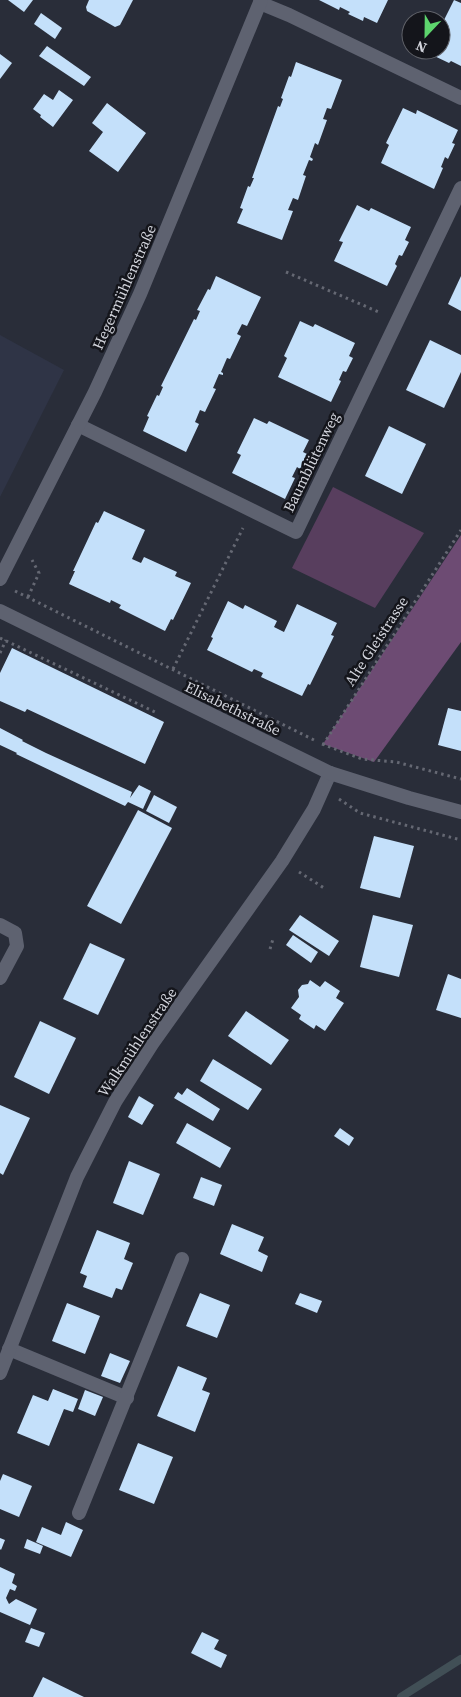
<svg xmlns="http://www.w3.org/2000/svg" width="461" height="1697" font-family="'Source Serif 4',serif">
<style>
.built{fill:#2f3446}
.green{fill:#583e5e}
.forest{fill:#6d4b73}
.lines{fill:none;stroke-linecap:round;stroke-linejoin:round}
.stream{stroke:#414f56;stroke-width:8}
.building{fill:#c4e0fa}
.path{stroke:#656873;stroke-width:3;stroke-dasharray:2.5 4;stroke-linecap:butt}
.service{stroke:#5e6270;stroke-width:14}
.minor{stroke:#5e6270;stroke-width:14}
.tertiary{stroke:#5e6270;stroke-width:14}
.labels{text-anchor:middle;dominant-baseline:central;stroke-width:5;stroke-linejoin:round;paint-order:stroke}
.street-label{font-size:15px;fill:#d3d5dd;stroke:#14151b}
</style>
<rect width="100%" height="100%" fill="#292d39"/>
<!-- built -->
<path class="built" d="M 0,335 L 64,370 L 0,497 Z"/>
<!-- green -->
<path class="green" d="M 333,487 L 424,533 L 375,608 L 292,568 Z"/>
<!-- forest -->
<path class="forest" d="M 461,535 L 461,642 L 374,762 L 323,744 Z"/>
<g class="lines">
<!-- stream -->
<path class="stream" d="M 401,1697 L 461,1659"/>
</g>
<!-- building -->
<g class="building">
<path d="M 8,0 L 33,0 L 24,12 Z"/>
<path d="M 89,0 L 133,0 L 120,25 L 115,27 L 87,11 L 86,7 Z"/>
<path d="M 319,0 L 388,0 L 377,23 L 364,17 L 363,21 L 348,14 L 350,12 L 340,7 L 339,10 Z"/>
<path d="M 454,0 L 461,3 L 461,66 L 451,61 L 449,63 L 428,53 L 429,50 L 441,50 L 441,26 Z"/>
<path d="M 41,13 L 62,28 L 55,39 L 34,24 Z"/>
<path d="M 47,46 L 91,77 L 84,86 L 39,56 Z"/>
<path d="M 0,54 L 12,63 L 0,79 Z"/>
<path d="M 296,62 L 342,80 L 331,109 L 327,108 L 323,119 L 327,120 L 318,145 L 315,143 L 310,157 L 313,159 L 312,161 L 309,160 L 303,175 L 306,176 L 298,200 L 293,198 L 288,210 L 293,211 L 282,240 L 237,223 L 243,209 L 240,208 L 248,186 L 250,187 L 254,178 L 252,178 L 278,106 L 280,107 L 283,99 L 281,98 L 289,76 L 291,77 Z"/>
<path d="M 59,90 L 73,100 L 53,127 L 40,117 L 41,115 L 33,109 L 44,94 L 53,100 Z"/>
<path d="M 107,103 L 146,133 L 118,172 L 89,151 L 103,132 L 92,123 Z"/>
<path d="M 403,108 L 416,114 L 417,110 L 458,130 L 452,143 L 455,144 L 448,159 L 445,157 L 441,167 L 443,168 L 434,189 L 381,163 L 389,145 L 386,143 Z"/>
<path d="M 357,205 L 369,211 L 371,208 L 411,227 L 405,240 L 409,242 L 402,256 L 399,255 L 395,264 L 397,266 L 387,286 L 334,261 L 343,242 L 339,241 Z"/>
<path d="M 216,276 L 261,297 L 247,326 L 242,324 L 237,334 L 241,336 L 230,359 L 227,358 L 221,372 L 223,373 L 223,375 L 219,374 L 213,388 L 216,389 L 205,412 L 200,410 L 195,422 L 199,424 L 186,452 L 143,431 L 149,417 L 147,416 L 157,395 L 159,396 L 163,387 L 161,386 L 194,319 L 196,320 L 200,311 L 197,310 L 208,289 L 210,290 Z"/>
<path d="M 461,276 L 461,311 L 448,304 Z"/>
<path d="M 300,321 L 313,327 L 315,324 L 355,343 L 349,356 L 353,358 L 346,372 L 343,371 L 339,380 L 341,381 L 331,402 L 278,377 L 287,358 L 284,356 Z"/>
<path d="M 430,340 L 461,355 L 461,372 L 444,408 L 406,390 Z"/>
<path d="M 254,418 L 267,424 L 269,421 L 309,440 L 303,452 L 307,454 L 300,469 L 297,467 L 292,477 L 295,478 L 285,499 L 232,473 L 241,455 L 237,453 Z"/>
<path d="M 389,426 L 426,444 L 402,494 L 365,476 Z"/>
<path d="M 104,511 L 145,530 L 132,559 L 141,563 L 144,557 L 177,572 L 175,576 L 191,583 L 173,620 L 171,619 L 165,631 L 119,608 L 121,605 L 111,600 L 110,603 L 69,584 L 75,571 L 73,571 L 96,522 L 98,523 Z"/>
<path d="M 228,601 L 243,609 L 245,605 L 277,621 L 274,627 L 284,632 L 297,604 L 337,623 L 331,635 L 334,636 L 310,685 L 308,684 L 302,696 L 261,677 L 263,673 L 254,669 L 252,672 L 207,650 L 213,638 L 211,637 Z"/>
<path d="M 12,648 L 164,722 L 145,764 L 27,709 L 25,712 L 0,701 L 0,673 Z"/>
<path d="M 448,708 L 461,711 L 461,751 L 438,745 Z"/>
<path d="M 0,728 L 23,740 L 22,741 L 46,753 L 132,792 L 130,798 L 139,785 L 151,791 L 143,809 L 128,802 L 125,806 L 16,754 L 17,753 L 0,745 Z"/>
<path d="M 154,795 L 177,807 L 169,823 L 146,811 Z"/>
<path d="M 138,810 L 172,828 L 121,924 L 87,906 Z"/>
<path d="M 374,836 L 414,846 L 400,898 L 360,888 Z"/>
<path d="M 300,915 L 339,941 L 329,956 L 289,930 Z"/>
<path d="M 373,915 L 413,925 L 399,977 L 360,967 Z"/>
<path d="M 293,935 L 318,952 L 311,963 L 286,945 Z"/>
<path d="M 90,943 L 125,959 L 98,1015 L 63,999 Z"/>
<path d="M 448,974 L 461,979 L 461,1018 L 436,1010 Z"/>
<path d="M 310,980 L 320,987 L 325,981 L 340,991 L 336,998 L 344,1003 L 325,1031 L 316,1025 L 314,1029 L 299,1019 L 301,1015 L 291,1008 L 299,997 L 298,990 L 302,985 L 308,984 Z"/>
<path d="M 246,1011 L 289,1040 L 271,1065 L 228,1036 Z"/>
<path d="M 40,1021 L 76,1038 L 49,1094 L 14,1077 Z"/>
<path d="M 213,1059 L 262,1089 L 248,1110 L 200,1081 Z"/>
<path d="M 187,1088 L 220,1109 L 213,1121 L 174,1098 L 178,1092 L 182,1095 Z"/>
<path d="M 139,1096 L 154,1105 L 142,1125 L 128,1117 Z"/>
<path d="M 0,1105 L 30,1118 L 3,1175 L 0,1173 Z"/>
<path d="M 187,1123 L 231,1148 L 220,1168 L 176,1143 Z"/>
<path d="M 340,1128 L 354,1138 L 349,1146 L 334,1136 Z"/>
<path d="M 129,1161 L 160,1174 L 143,1215 L 113,1203 Z"/>
<path d="M 201,1177 L 222,1185 L 214,1206 L 193,1198 Z"/>
<path d="M 232,1224 L 264,1237 L 258,1251 L 268,1256 L 262,1272 L 220,1254 Z"/>
<path d="M 97,1230 L 130,1243 L 124,1259 L 133,1263 L 122,1290 L 116,1288 L 112,1298 L 83,1287 L 87,1276 L 80,1273 Z"/>
<path d="M 200,1293 L 230,1305 L 217,1338 L 186,1326 Z"/>
<path d="M 300,1293 L 322,1301 L 317,1313 L 295,1304 Z"/>
<path d="M 67,1303 L 100,1316 L 85,1354 L 52,1341 Z"/>
<path d="M 110,1353 L 130,1361 L 120,1383 L 101,1376 Z"/>
<path d="M 178,1366 L 207,1378 L 202,1390 L 210,1393 L 195,1432 L 157,1416 Z"/>
<path d="M 53,1389 L 78,1399 L 73,1412 L 64,1409 L 49,1446 L 17,1433 L 33,1395 L 48,1401 Z"/>
<path d="M 85,1390 L 103,1397 L 95,1416 L 78,1409 Z"/>
<path d="M 138,1443 L 173,1457 L 154,1504 L 119,1490 Z"/>
<path d="M 3,1474 L 32,1486 L 19,1517 L 0,1509 L 0,1481 Z"/>
<path d="M 66,1522 L 83,1530 L 71,1557 L 36,1542 L 42,1527 L 61,1535 Z"/>
<path d="M 0,1538 L 5,1540 L 1,1550 L 0,1549 Z"/>
<path d="M 27,1539 L 43,1546 L 40,1554 L 24,1548 Z"/>
<path d="M 0,1567 L 15,1574 L 12,1583 L 17,1586 L 15,1591 L 10,1589 L 6,1598 L 9,1604 L 16,1599 L 37,1609 L 30,1625 L 0,1612 Z"/>
<path d="M 31,1628 L 45,1633 L 39,1647 L 25,1642 Z"/>
<path d="M 202,1632 L 219,1640 L 214,1649 L 227,1655 L 221,1668 L 191,1653 Z"/>
<path d="M 43,1677 L 84,1697 L 33,1697 Z"/>
</g>
<g class="lines">
<!-- path -->
<g class="path">
<path d="M 286,272 L 381,313"/>
<path d="M 15,591 L 314,740"/>
<path d="M 28,597 L 39,573 L 32,560"/>
<path d="M 0,638 L 155,712"/>
<path d="M 0,653 L 6,640"/>
<path d="M 173,669 L 243,528"/>
<path d="M 322,744 L 362,759 L 396,762 L 461,779"/>
<path d="M 323,745 L 461,530"/>
<path d="M 339,799 L 360,813 L 461,840"/>
<path d="M 299,872 L 324,888"/>
<path d="M 270,949 L 273,939"/>
</g>
<!-- service -->
<g class="service">
<path d="M 9,1349 L 127,1398"/>
<path d="M 79,1513 L 182,1259"/>
</g>
<!-- minor -->
<g class="minor">
<path d="M 260,3 L 289,15 L 461,98"/>
<path d="M 78,425 L 296,532 L 461,188"/>
<path d="M 0,579 L 95,392 L 140,294 L 261,0"/>
<path d="M 0,925 L 15,933 L 17,946 L 0,978"/>
<path d="M 0,1373 L 77,1177 L 115,1102 L 152,1044 L 282,861 L 314,809 L 330,773"/>
</g>
<!-- tertiary -->
<path class="tertiary" d="M 0,611 L 330,773 L 409,798 L 461,812"/>
</g>
<g class="labels">
<!-- street labels -->
<g class="street-label">
<text transform="translate(124 287) rotate(-66)">Hegermühlenstraße</text>
<text transform="translate(311 462) rotate(-64)">Baumblütenweg</text>
<text transform="translate(376 641) rotate(-57)">Alte Gleistrasse</text>
<text transform="translate(233 708) rotate(26)">Elisabethstraße</text>
<text transform="translate(137 1042) rotate(-56)">Walkmühlenstraße</text>
</g>
</g>
<!-- north arrow -->
<g transform="translate(426 35) rotate(202)"><circle r="24" fill="#14151b" stroke="#606269"/>
<path d="M0-4L9 19L0 12L-9 19Z" fill="#5dd56d"/>
<text y="-8" font-size="14" font-weight="bold" text-anchor="middle" fill="#d3d5dd">N</text>
</g>
</svg>
